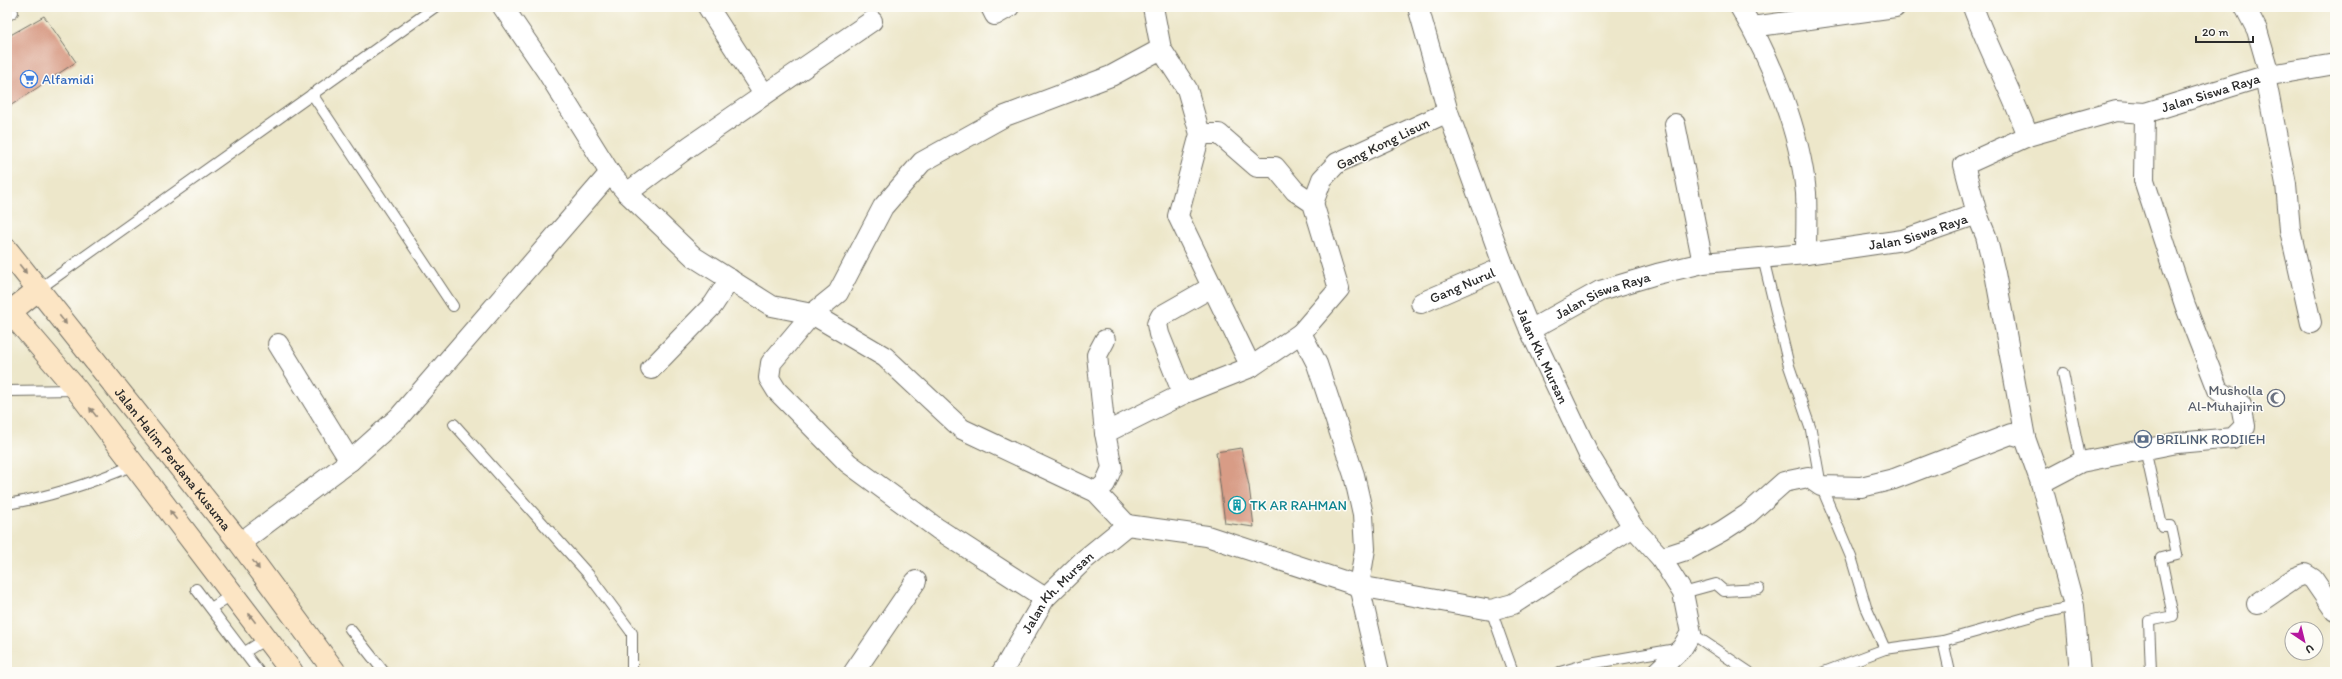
<svg xmlns="http://www.w3.org/2000/svg" width="2342" height="679" font-family="Itim,sans-serif">
<style>
.building{fill:#d89c86}
.lines{fill:none;stroke-linecap:round;stroke-linejoin:round}
.service-casing{stroke:#6f6d63;stroke-width:12}
.minor-casing{stroke:#6f6d63;stroke-width:22}
.secondary-casing{stroke:#6f6d63;stroke-width:24}
.service{stroke:#fff;stroke-width:10}
.minor{stroke:#fff;stroke-width:20}
.secondary{stroke:#fce5c4;stroke-width:22}
.oneway{fill:#948878}
.labels{text-anchor:middle;dominant-baseline:central;stroke-width:3;stroke-linejoin:round;paint-order:stroke}
.shop-label{font-size:14px;fill:#366cbe;stroke:#fdfcf7;text-anchor:start}
.street-label{font-size:14px;fill:#2b2b2b;stroke:#fdfcf7}
.worship-label{font-size:14px;fill:#5b616d;stroke:#fdfcf7;text-anchor:end}
.service-label{font-size:14px;fill:#4e5e75;stroke:#fdfcf7;text-anchor:start}
.culture-label{font-size:14px;fill:#0d838f;stroke:#fdfcf7;text-anchor:start}
</style>
<rect width="100%" height="100%" fill="#fdfcf7"/>
<filter id="ink" filterUnits="userSpaceOnUse"><feTurbulence type="fractalNoise" baseFrequency=".025" numOctaves="2"/><feDisplacementMap in="SourceGraphic" scale="8" xChannelSelector="R" yChannelSelector="G"/><feConvolveMatrix kernelMatrix="1 2 1 2 8 2 1 2 1" color-interpolation-filters="sRGB"/></filter>
<filter id="wash" filterUnits="userSpaceOnUse"><feTurbulence type="fractalNoise" baseFrequency=".012" numOctaves="4" result="noise"/><feDisplacementMap in="SourceGraphic" scale="16" xChannelSelector="R" yChannelSelector="G"/><feGaussianBlur stdDeviation="0.9" result="paint"/><feColorMatrix in="noise" values="0 0 0 0 0 0 0 0 0 0 0 0 0 0 0 0 0 1.4 0 .05"/><feComposite in="paint" operator="in"/></filter>
<g filter="url(#wash)">
<rect width="100%" height="100%" fill="#ede7ca"/>
<g id="blocks">
<!-- building -->
<g class="building">
<path d="M 44,16 L 76,62 L 7,108 L 7,37 Z"/>
<path d="M 1241,448 L 1249,486 L 1254,527 L 1225,523 L 1216,452 Z"/>
</g>
</g>
</g>
<g filter="url(#ink)">
<use href="#blocks" fill-opacity="0" stroke="#6f6d63" stroke-width="1"/>
<g class="lines">
<defs>
<g id="service">
<path d="M 7,16 L 13,12"/>
<path d="M 312,94 L 453,306"/>
<path d="M 1763,258 L 1789,366 L 1811,430 L 1821,486 L 1851,557 L 1866,607 L 1885,649"/>
<path d="M 39,289 L 435,7"/>
<path d="M 2063,373 L 2081,462"/>
<path d="M 7,391 L 77,390"/>
<path d="M 454,424 L 589,575 L 632,633 L 632,672"/>
<path d="M 2145,449 L 2162,526 L 2171,526 L 2177,554 L 2161,558 L 2173,616 L 2149,621 L 2151,672"/>
<path d="M 7,504 C 50,497 94,482 134,465"/>
<path d="M 196,589 L 259,672"/>
<path d="M 1683,593 L 1716,584 L 1724,591 L 1759,589"/>
<path d="M 211,608 L 233,594"/>
<path d="M 1491,610 L 1513,672"/>
<path d="M 350,629 L 384,672"/>
<path d="M 1691,633 L 1749,672"/>
<path d="M 1943,641 L 1950,672"/>
<path d="M 245,652 L 267,638"/>
<path d="M 1560,672 L 1584,665 L 1676,649"/>
<path d="M 1824,672 L 1885,649 L 1943,641 L 2039,614 L 2074,606"/>
</g>
<g id="minor">
<path d="M 503,7 L 546,70 L 610,173 L 627,193 L 694,257 L 772,306 L 812,314 L 885,357 L 962,429 L 1096,492 L 1127,525 L 1207,536 L 1359,586 L 1491,610 L 1513,604 L 1633,527"/>
<path d="M 708,7 L 764,94"/>
<path d="M 991,7 L 995,15 L 1009,7"/>
<path id="s1" d="M 1418,7 L 1448,112 L 1504,267 L 1530,330 L 1589,455 L 1633,527 L 1661,558 L 1683,593 L 1691,633 L 1682,648 L 1657,672"/>
<path d="M 1740,7 C 1772,61 1800,131 1806,193 C 1807,213 1806,234 1806,254"/>
<path d="M 1973,7 C 1989,51 2012,92 2028,136"/>
<path d="M 2245,7 L 2257,30 L 2270,75"/>
<path d="M 1752,27 L 1895,7"/>
<path d="M 1161,49 L 1187,89 L 1200,134 L 1178,216 L 1251,367"/>
<path d="M 2265,76 L 2286,184 L 2290,230 L 2311,323"/>
<path d="M 1675,124 L 1703,263"/>
<path d="M 627,193 L 690,146 L 872,21"/>
<path d="M 1313,203 L 1322,179 L 1337,163 L 1448,112"/>
<path d="M 1977,214 L 1986,236 L 1995,273 L 2025,438 L 2041,483 L 2074,606 L 2080,672"/>
<path id="s2" d="M 1421,303 L 1504,267"/>
<path id="s3" d="M 1530,330 L 1600,291 L 1657,274 L 1703,263 L 1806,254 L 1903,240 L 1977,214 L 1964,165 L 2028,136 L 2116,111 L 2145,113 L 2265,76 L 2335,64"/>
<path d="M 1301,333 L 1317,364 L 1354,475 L 1363,515 L 1365,549 L 1359,586 L 1379,672"/>
<path d="M 278,344 L 350,461"/>
<path d="M 651,369 L 713,305 L 730,279"/>
<path d="M 1183,394 L 1159,334 L 1157,324 L 1161,316 L 1212,287"/>
<path d="M 1105,433 L 1183,394 L 1251,367 L 1301,333 L 1339,289 L 1313,203 L 1295,191 L 1275,167 L 1257,167 L 1219,134 L 1200,134"/>
<path d="M 2041,483 L 2081,462 L 2177,443 L 2233,438 L 2245,426 L 2241,405 L 2218,390 L 2185,305 L 2144,180 L 2145,113"/>
<path d="M 1096,492 L 1105,484 L 1112,468 L 1105,433 L 1097,355 L 1105,340"/>
<path d="M 240,543 L 350,461 L 399,417 L 610,173"/>
<path d="M 1661,558 L 1689,549 L 1722,531 L 1748,514 L 1784,482 L 1808,477 L 1821,486 L 1861,487 L 1894,479 L 2011,434 L 2025,438"/>
<path d="M 1045,598 L 938,529 L 848,463 L 777,391 L 769,378 L 771,363 L 812,314 L 838,293 L 883,207 L 922,162 L 1005,116 L 1111,76 L 1161,49 L 1153,7"/>
<path d="M 2257,604 L 2295,578 L 2305,574 L 2313,579 L 2335,611"/>
<path d="M 854,672 L 916,581"/>
<path id="s4" d="M 1002,672 L 1045,598 L 1084,560 L 1127,525"/>
</g>
<g id="secondary">
<path id="s5" d="M 7,250 L 240,543 L 335,672"/>
<path d="M 7,308 L 77,390 L 292,672"/>
<path d="M 10,312 L 39,289"/>
</g>
</defs>
<!-- service casing -->
<use href="#service" class="service-casing"/>
<!-- minor casing -->
<use href="#minor" class="minor-casing"/>
<!-- secondary casing -->
<use href="#secondary" class="secondary-casing"/>
<!-- service -->
<use href="#service" class="service"/>
<!-- minor -->
<use href="#minor" class="minor"/>
<!-- secondary -->
<use href="#secondary" class="secondary"/>
</g>
<!-- one-way arrows -->
<defs><path id="oneway-solid" d="M-6-.8H1V-3.2L6.5 0L1 3.2V.8H-6Z"/></defs>
<g class="oneway">
<use href="#oneway-solid" transform="translate(23 269) rotate(51)"/>
<use href="#oneway-solid" transform="translate(63 320) rotate(52)"/>
<use href="#oneway-solid" transform="translate(93 412) rotate(-128)"/>
<use href="#oneway-solid" transform="translate(173 515) rotate(-127)"/>
<use href="#oneway-solid" transform="translate(256 565) rotate(54)"/>
<use href="#oneway-solid" transform="translate(252 618) rotate(-127)"/>
</g>
</g>
<!-- icons -->
<defs>
<symbol id="supermarket-ring" viewBox="-11 -11 22 22"><circle r="9.5" fill="#fdfcf7" stroke="#3f7fe0" stroke-width="1.5"/><path d="M-6-5.5h2.5l.6 2H6L4.5 2H-2.5L-4.4-4H-6ZM-1.5 3.2a1.3 1.3 0 1 0 .1 0ZM3 3.2a1.3 1.3 0 1 0 .1 0Z" fill="#3f7fe0"/></symbol>
<symbol id="mosque-ring" viewBox="-11 -11 22 22"><circle r="9.5" fill="#fdfcf7" stroke="#6b7280" stroke-width="1.5"/><path d="M3.5-4.9A6 6 0 1 0 3.5 4.9A5 5 0 1 1 3.5-4.9Z" fill="#6b7280"/></symbol>
<symbol id="bank-ring" viewBox="-11 -11 22 22"><circle r="9.5" fill="#fdfcf7" stroke="#5c6f8a" stroke-width="1.5"/><path d="M-6-4H6V4H-6ZM0-2.3a2.3 2.3 0 1 0 0 4.6a2.3 2.3 0 1 0 0-4.6Z" fill="#5c6f8a"/></symbol>
<symbol id="building-ring" viewBox="-11 -11 22 22"><circle r="9.5" fill="#fdfcf7" stroke="#0f9aa8" stroke-width="1.5"/><path d="M-4-6H4V6H1V3H-1V6H-4ZM-2.5-4.3h1.7v1.8h-1.7ZM.8-4.3h1.7v1.8H.8ZM-2.5-1h1.7V.8h-1.7ZM.8-1h1.7V.8H.8Z" fill="#0f9aa8"/></symbol>
</defs>
<g fill-rule="evenodd">
<use href="#supermarket-ring" x="19" y="69" width="20" height="20"/>
<use href="#mosque-ring" x="2266" y="388" width="20" height="20"/>
<use href="#bank-ring" x="2133" y="429" width="20" height="20"/>
<use href="#building-ring" x="1227" y="495" width="20" height="20"/>
</g>
<g class="labels">
<!-- shop labels -->
<g class="shop-label">
<text x="42" y="79">Alfamidi</text>
</g>
<!-- street labels -->
<g class="street-label">
<text stroke="none"><textPath href="#s3" startOffset="777">Jalan Siswa Raya</textPath></text>
<text transform="translate(1383 144) rotate(-26)">Gang Kong Lisun</text>
<text stroke="none"><textPath href="#s3" startOffset="405">Jalan Siswa Raya</textPath></text>
<text stroke="none"><textPath href="#s2" startOffset="45">Gang Nurul</textPath></text>
<text stroke="none"><textPath href="#s3" startOffset="81">Jalan Siswa Raya</textPath></text>
<text stroke="none"><textPath href="#s1" startOffset="371">Jalan Kh. Mursan</textPath></text>
<text stroke="none"><textPath href="#s5" startOffset="267">Jalan Halim Perdana Kusuma</textPath></text>
<text stroke="none"><textPath href="#s4" startOffset="98">Jalan Kh. Mursan</textPath></text>
</g>
<!-- worship labels -->
<g class="worship-label">
<text x="2263" y="390">Musholla<tspan x="2263" dy="16">Al-Muhajirin</tspan></text>
</g>
<!-- service labels -->
<g class="service-label">
<text x="2156" y="439">BRILINK RODIIEH</text>
</g>
<!-- culture labels -->
<g class="culture-label">
<text x="1250" y="505">TK AR RAHMAN</text>
</g>
</g>
<!-- margin -->
<rect width="2342" height="679" fill="none" stroke="#fdfcf7" stroke-width="24"/>
<!-- north arrow -->
<g transform="translate(2304 641) rotate(145)"><circle r="19" fill="#fdfcf7" stroke="#a9a8a5"/>
<path d="M0-3L7 15L0 10L-7 15Z" fill="#b5179e"/>
<text y="-6" font-size="11" font-weight="bold" text-anchor="middle" fill="#2b2b2b">U</text>
</g>
<!-- scale -->
<path d="M2196 36v6h57v-6" fill="none" stroke="#2b2b2b" stroke-width="2"/>
<text x="2202" y="36" font-size="12" fill="#2b2b2b" stroke="#fdfcf7" stroke-width="3" paint-order="stroke">20 m</text>
</svg>
